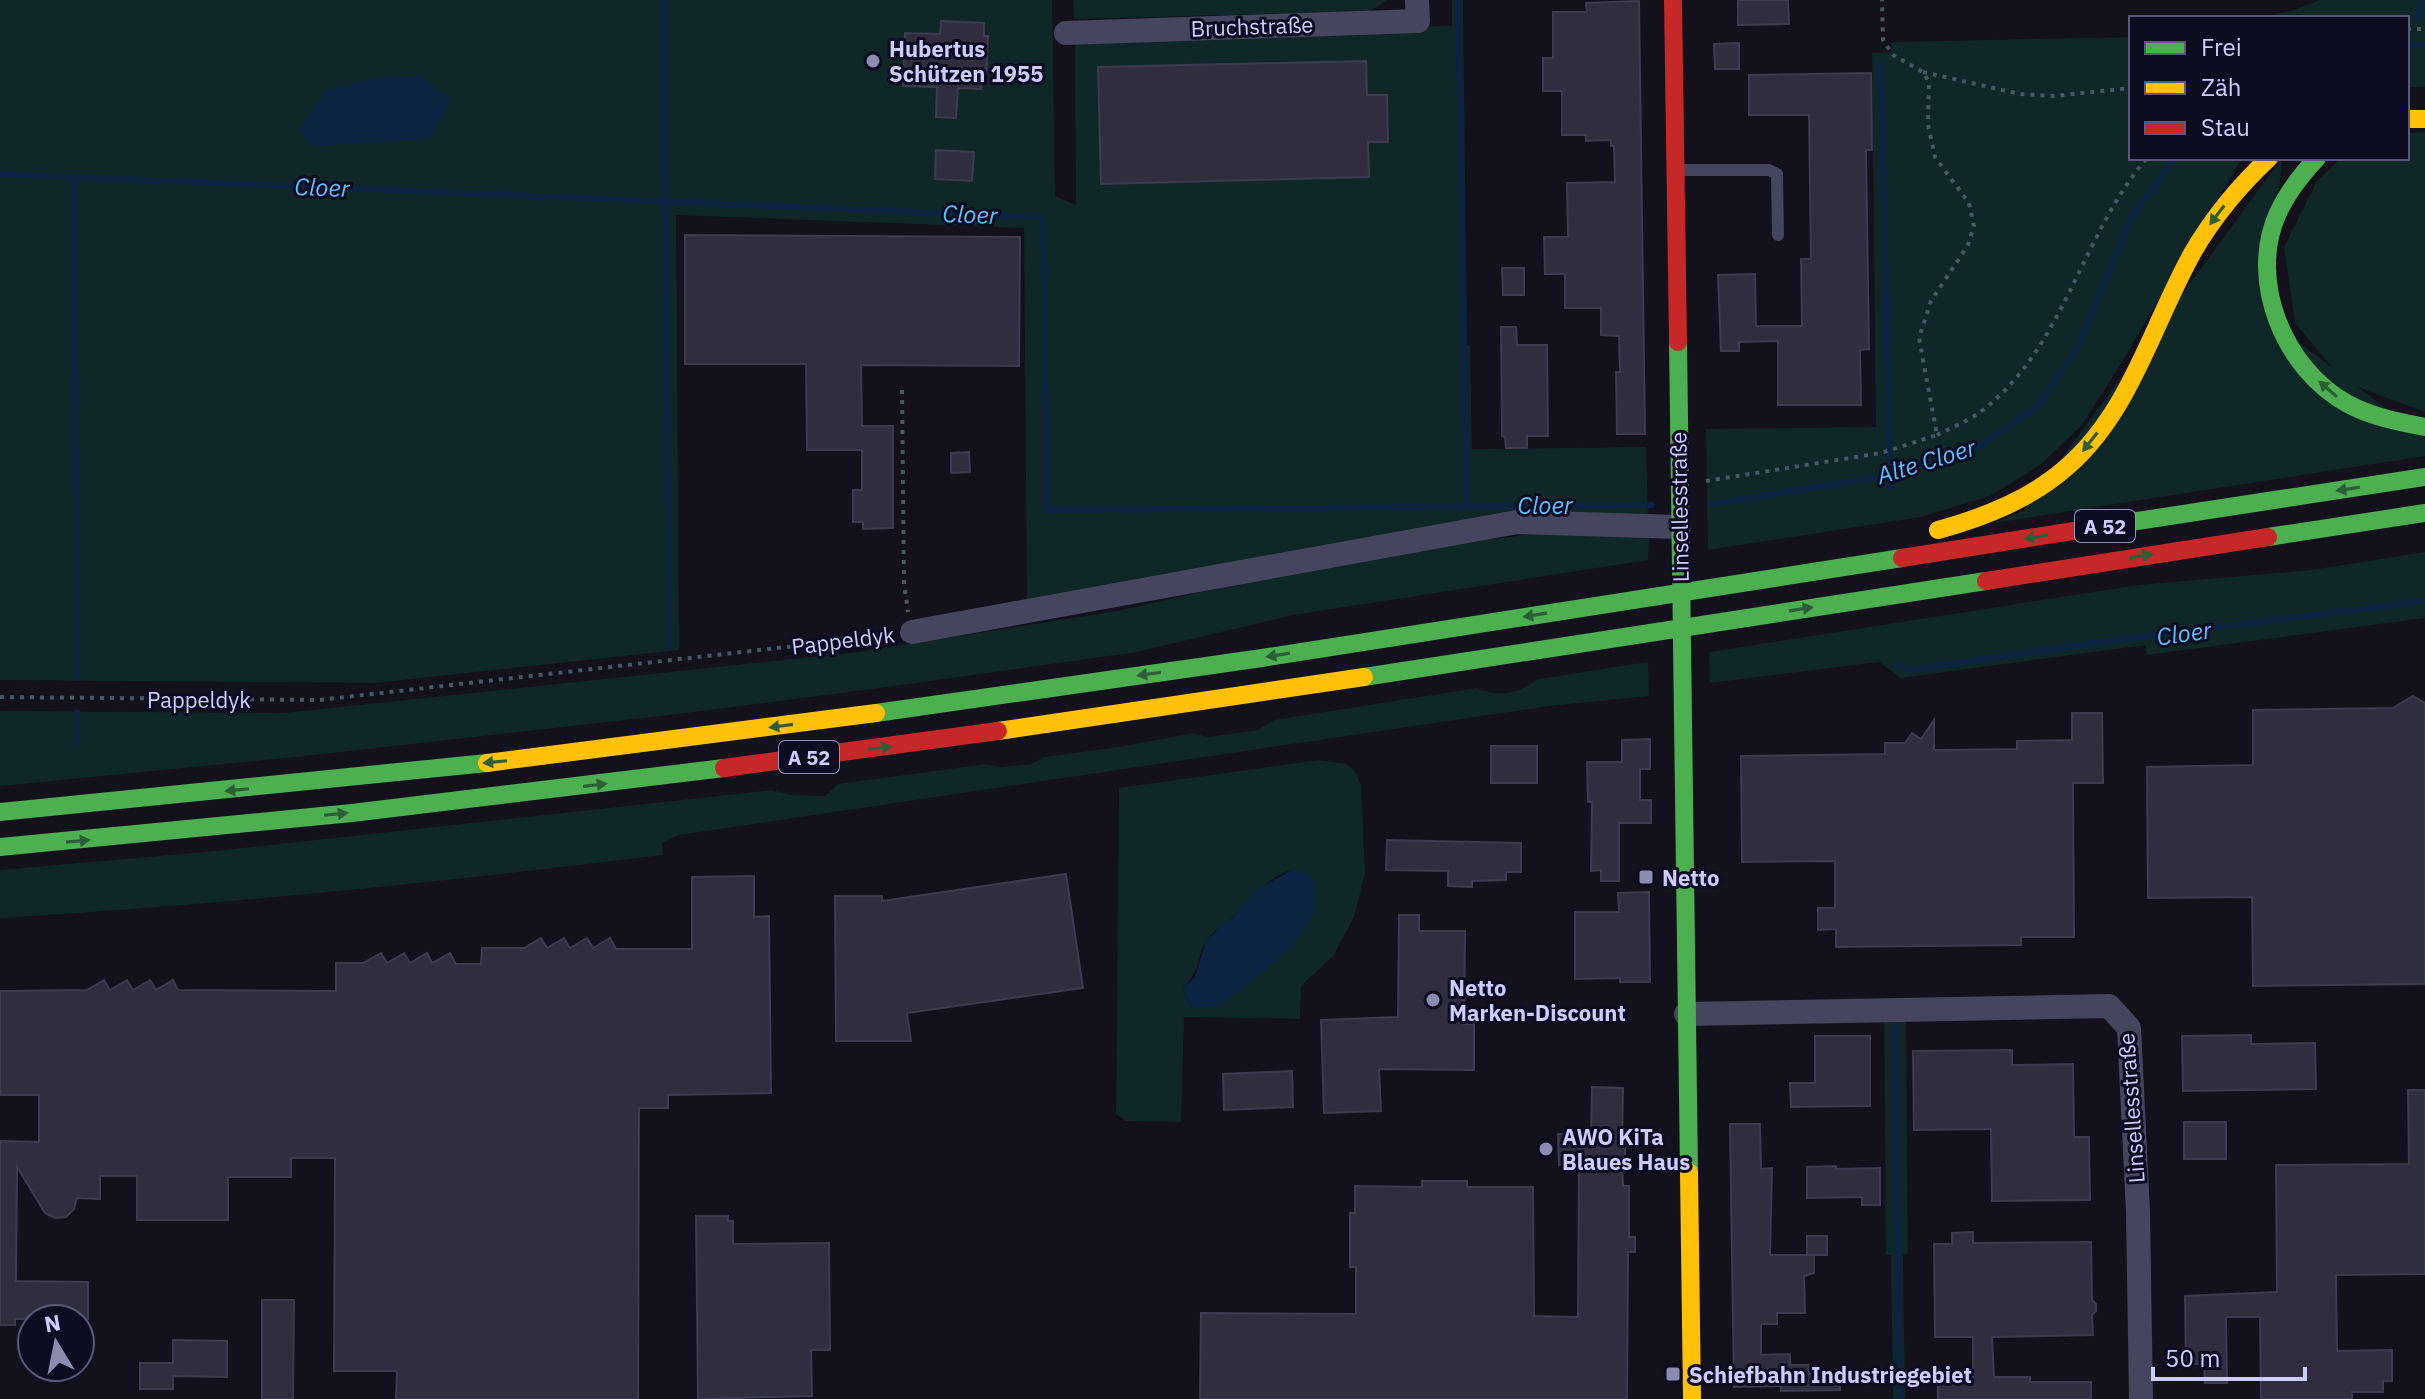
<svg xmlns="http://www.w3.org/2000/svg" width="2425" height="1399" font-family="'IBM Plex Sans',sans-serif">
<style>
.green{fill:#0f2726;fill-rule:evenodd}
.water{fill:#0c2442}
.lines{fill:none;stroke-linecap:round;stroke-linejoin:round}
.stream{stroke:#0c2442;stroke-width:6}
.building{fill:#302e3e;stroke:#3d3b50;stroke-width:2}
.path{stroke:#465863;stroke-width:4;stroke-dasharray:4 6;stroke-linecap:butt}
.lane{stroke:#45465d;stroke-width:12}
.street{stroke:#45465d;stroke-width:24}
.fast{stroke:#4caf50;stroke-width:18}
.slow{stroke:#ffc107;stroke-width:18}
.jam{stroke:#c62828;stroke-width:18}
.oneway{fill:#2d5e38}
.poi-dot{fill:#8c8bb0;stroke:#0e0c21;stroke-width:3}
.labels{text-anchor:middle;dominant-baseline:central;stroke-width:6;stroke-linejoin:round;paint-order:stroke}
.shield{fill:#0e0c21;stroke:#9492bc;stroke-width:2}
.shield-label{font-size:20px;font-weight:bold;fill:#ceccff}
.street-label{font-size:22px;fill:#ceccff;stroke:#0e0c21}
.poi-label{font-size:22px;font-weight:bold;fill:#ceccff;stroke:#0e0c21;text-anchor:start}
.water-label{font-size:24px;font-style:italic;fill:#5ac0ff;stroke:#0e0c21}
</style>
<rect width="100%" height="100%" fill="#12111c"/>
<!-- green -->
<g class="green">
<path d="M 0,0 L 1052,0 L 1055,196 L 1076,205 L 1075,37 L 1452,26 L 1452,0 L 1463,0 L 1467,345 L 1470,346 L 1472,449 L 1646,447 L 1648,516 L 1541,512 L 1027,605 L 1024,228 L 676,215 L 679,650 L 375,683 L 0,680 Z"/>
<path d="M 1073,0 L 1386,0 L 1386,1 L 1370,11 L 1074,19 Z"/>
<path d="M 2320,0 L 2425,0 L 2425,87 L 2407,87 L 2407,18 L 2259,18 L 2294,10 Z"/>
<path d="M 2131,37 L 2131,158 L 2242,158 L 2111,380 L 2080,427 L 2040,465 L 1990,496 L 1921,517 L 1708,550 L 1706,429 L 1876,427 L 1872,53 L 1891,52 L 1892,42 Z"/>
<path d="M 2425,132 L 2425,412 L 2344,382 L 2295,323 L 2284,247 L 2317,181 L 2341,158 L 2407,158 L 2407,133 Z"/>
<path d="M 2282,158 L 2267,318 L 2425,438 L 2425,456 L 1993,523 L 2023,511 Z"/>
<path d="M 1542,533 L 1649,536 L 1648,560 L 1293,615 L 1137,652 L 887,687 L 678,714 L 296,757 L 0,786 L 0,711 L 284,713 L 858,652 L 1117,611 L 1236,584 L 1475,541 Z"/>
<path d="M 2425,552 L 2425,618 L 2146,655 L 2146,645 L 1901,678 L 1879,662 L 1710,683 L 1709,652 L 2138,585 L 2311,570 Z"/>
<path d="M 1648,662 L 1649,696 L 1549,706 L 679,835 L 662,843 L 663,855 C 443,882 221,905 0,918 L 0,870 L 216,851 L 772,790 L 791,795 L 825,796 L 838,784 L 986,764 L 1001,767 L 1031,764 L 1044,757 L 1119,747 L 1194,733 L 1208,737 L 1258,730 L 1274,720 L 1477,688 C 1498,698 1520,693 1538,679 Z"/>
<path d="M 1318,760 L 1346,764 L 1354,769 L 1361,785 L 1365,874 L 1354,917 L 1333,956 L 1301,986 L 1300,1019 L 1184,1017 L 1181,1122 L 1126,1121 L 1116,1114 L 1119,788 ZM 1293,869 L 1192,1008 L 1182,989 C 1203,969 1195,958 1207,940 C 1214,929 1227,924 1235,915 C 1252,896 1268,878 1293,869 Z"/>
<path d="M 1884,1021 L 1906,1021 L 1908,1254 L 1903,1255 L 1905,1399 L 1893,1399 L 1891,1255 L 1886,1255 Z"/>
</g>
<!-- water -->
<g class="water">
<path d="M 421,76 L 451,101 L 430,139 L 311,146 L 299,129 L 326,90 L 383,77 Z"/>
<path d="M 1293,869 C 1297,871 1306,873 1310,876 C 1314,880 1315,888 1316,893 C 1318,939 1255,976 1223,1003 L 1212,1007 L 1192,1008 L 1182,989 L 1195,977 L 1206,941 L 1223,924 L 1233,918 L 1244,902 L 1258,889 Z"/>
</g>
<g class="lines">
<!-- stream -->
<g class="stream">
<path d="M 664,0 L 669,646"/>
<path d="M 1458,0 L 1467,506"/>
<path d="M 2418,19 L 2422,0"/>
<path d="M 2407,45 L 2425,45"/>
<path d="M 1881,66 L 1890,487"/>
<path d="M 0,174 L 1043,217 L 1047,510 L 1652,505"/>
<path d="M 74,177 L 77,678"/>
<path d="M 1712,504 L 1892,475 L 1979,447 L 2039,405 L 2078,347 L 2131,218 L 2175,158"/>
<path d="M 1897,665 L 1910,670 L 2101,642 L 2425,601"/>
<path d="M 77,712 L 77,742"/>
<path d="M 1895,1027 L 1900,1399"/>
</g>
</g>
<!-- building -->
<g class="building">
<path d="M 1738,0 L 1788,0 L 1789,24 L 1738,25 Z"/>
<path d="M 1639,1 L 1645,434 L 1617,434 L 1616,372 L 1620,372 L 1619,336 L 1601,335 L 1601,308 L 1565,308 L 1565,274 L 1545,274 L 1544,237 L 1568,237 L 1567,183 L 1615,182 L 1614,146 L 1611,146 L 1611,140 L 1586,141 L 1586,135 L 1562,135 L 1562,91 L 1543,91 L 1543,58 L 1553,58 L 1553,12 L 1587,12 L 1586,3 Z"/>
<path d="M 941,21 L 984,23 L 984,36 L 988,36 L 986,79 L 982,78 L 981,89 L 958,88 L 956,118 L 936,117 L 937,87 L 903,86 L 905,33 L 940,34 Z"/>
<path d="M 1739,43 L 1739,69 L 1715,69 L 1714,44 Z"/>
<path d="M 1366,61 L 1367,95 L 1387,95 L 1388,142 L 1368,142 L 1369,177 L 1101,184 L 1098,67 Z"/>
<path d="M 1871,73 L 1872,150 L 1866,150 L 1869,349 L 1860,350 L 1861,405 L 1778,405 L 1778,341 L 1739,342 L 1739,351 L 1721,351 L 1718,275 L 1755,274 L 1756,326 L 1802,326 L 1801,259 L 1811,259 L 1809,115 L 1749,115 L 1749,75 Z"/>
<path d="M 936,150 L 974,152 L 972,181 L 935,179 Z"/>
<path d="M 685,235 L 1020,237 L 1019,366 L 861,365 L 862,426 L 893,426 L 893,528 L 863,529 L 863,522 L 853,522 L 853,490 L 862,490 L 862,450 L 807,450 L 806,364 L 685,364 Z"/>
<path d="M 1502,268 L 1524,268 L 1524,295 L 1503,295 Z"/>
<path d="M 1501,327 L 1516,327 L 1517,345 L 1547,345 L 1548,436 L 1527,436 L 1527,448 L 1506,448 L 1505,437 L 1502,436 Z"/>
<path d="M 969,452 L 970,472 L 951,473 L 951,453 Z"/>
<path d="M 2413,696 L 2425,703 L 2425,984 L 2253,986 L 2252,897 L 2148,898 L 2147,767 L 2253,765 L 2253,710 L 2393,708 Z"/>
<path d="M 2072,713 L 2102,713 L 2103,783 L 2073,783 L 2074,937 L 2021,937 L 2021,945 L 1836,947 L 1836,929 L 1818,930 L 1818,908 L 1835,908 L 1835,861 L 1742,862 L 1741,756 L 1885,754 L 1885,743 L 1905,743 L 1912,733 L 1921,739 L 1934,720 L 1934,750 L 2017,749 L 2017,741 L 2072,740 Z"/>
<path d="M 1650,739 L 1650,769 L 1640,769 L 1640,800 L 1651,800 L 1651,823 L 1619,823 L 1619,881 L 1601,881 L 1601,870 L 1591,871 L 1592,802 L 1588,802 L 1587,762 L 1622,762 L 1622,740 Z"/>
<rect x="1491" y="746" width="46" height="37"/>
<path d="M 1387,840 L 1521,843 L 1521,872 L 1506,872 L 1506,880 L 1472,881 L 1472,887 L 1448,886 L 1448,871 L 1386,870 Z"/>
<path d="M 1066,874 L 1083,988 L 907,1013 L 911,1041 L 836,1041 L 835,896 L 882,896 L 882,901 Z"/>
<path d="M 754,876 L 754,917 L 769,916 L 771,1093 L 668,1095 L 668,1108 L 639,1108 L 638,1399 L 396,1399 L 397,1371 L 334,1371 L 335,1158 L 291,1158 L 291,1177 L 228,1177 L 228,1220 L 137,1220 L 137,1176 L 100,1176 L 100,1199 L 77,1198 L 74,1209 L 66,1217 L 55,1218 L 45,1213 L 17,1167 L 16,1281 L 88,1282 L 88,1319 L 15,1319 L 15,1325 L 0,1325 L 0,1141 L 39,1142 L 39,1095 L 0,1095 L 0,991 L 87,990 L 104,980 L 110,990 L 127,980 L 133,990 L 150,980 L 156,990 L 173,980 L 178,990 L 336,991 L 336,963 L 363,963 L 381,953 L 387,963 L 404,953 L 410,963 L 427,953 L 432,963 L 450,953 L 456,964 L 481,964 L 482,948 L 524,948 L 541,938 L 547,948 L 564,938 L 570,948 L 587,938 L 593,948 L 610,938 L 616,949 L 692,949 L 692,877 Z"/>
<path d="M 1649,892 L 1650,982 L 1620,982 L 1620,978 L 1575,979 L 1575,912 L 1619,912 L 1618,893 Z"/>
<path d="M 1399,915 L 1419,915 L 1419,931 L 1465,931 L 1464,1024 L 1474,1024 L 1474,1070 L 1379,1069 L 1381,1111 L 1324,1113 L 1321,1020 L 1398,1017 Z"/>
<path d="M 2251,1035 L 2251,1044 L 2315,1043 L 2316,1089 L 2183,1091 L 2182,1036 Z"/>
<path d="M 1815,1036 L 1870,1036 L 1870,1106 L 1791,1107 L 1790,1083 L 1815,1083 Z"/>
<path d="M 2012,1050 L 2012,1065 L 2073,1064 L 2074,1137 L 2089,1137 L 2090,1200 L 1992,1201 L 1991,1129 L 1914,1130 L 1913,1051 Z"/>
<path d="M 1292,1071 L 1293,1107 L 1224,1110 L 1223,1074 Z"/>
<path d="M 1592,1087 L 1623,1088 L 1622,1145 L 1625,1148 L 1625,1156 L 1622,1159 L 1623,1186 L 1629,1186 L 1629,1237 L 1635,1237 L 1635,1252 L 1628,1252 L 1627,1399 L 1200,1399 L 1201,1313 L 1356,1314 L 1356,1267 L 1350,1267 L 1350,1213 L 1355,1213 L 1355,1186 L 1422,1187 L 1422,1181 L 1467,1181 L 1467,1187 L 1533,1187 L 1534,1316 L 1578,1317 L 1579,1165 L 1559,1165 L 1558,1134 L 1591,1134 Z"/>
<path d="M 2408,1090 L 2425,1090 L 2425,1274 L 2336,1275 L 2337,1351 L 2392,1350 L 2392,1381 L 2383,1381 L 2383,1392 L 2352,1392 L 2352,1399 L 2261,1399 L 2260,1317 L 2226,1317 L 2227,1383 L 2205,1383 L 2204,1364 L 2186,1364 L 2185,1296 L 2277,1292 L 2276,1165 L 2409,1164 Z"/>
<rect x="2184" y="1122" width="42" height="37"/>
<path d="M 1730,1124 L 1760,1124 L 1761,1169 L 1772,1168 L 1770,1255 L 1814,1255 L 1814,1273 L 1804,1276 L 1805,1313 L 1777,1313 L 1777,1324 L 1761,1324 L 1761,1355 L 1790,1354 L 1790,1365 L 1809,1365 L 1809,1374 L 1840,1374 L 1840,1390 L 1781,1391 L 1781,1386 L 1734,1387 Z"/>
<path d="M 1836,1166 L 1836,1169 L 1880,1168 L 1880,1205 L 1862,1205 L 1862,1197 L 1807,1198 L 1807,1167 Z"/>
<path d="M 696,1216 L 728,1216 L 728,1221 L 733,1221 L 733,1244 L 829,1243 L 830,1350 L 811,1350 L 812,1396 L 698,1399 Z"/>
<path d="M 1973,1232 L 1973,1243 L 2091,1242 L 2092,1300 L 2096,1304 L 2096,1311 L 2092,1315 L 2093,1335 L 1992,1337 L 1994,1377 L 2030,1377 L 2030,1382 L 2091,1382 L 2091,1399 L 1938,1399 L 1938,1378 L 1973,1378 L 1973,1337 L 1935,1337 L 1934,1244 L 1952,1244 L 1952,1233 Z"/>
<rect x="1807" y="1236" width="20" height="19"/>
<path d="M 262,1300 L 294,1300 L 293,1399 L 262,1399 Z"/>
<path d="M 173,1340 L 227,1341 L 227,1377 L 173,1376 L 173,1389 L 140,1389 L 140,1363 L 173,1363 Z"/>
</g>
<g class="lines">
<!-- path -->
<g class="path">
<path d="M 2407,29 L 2425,29"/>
<path d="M 1923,72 L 2020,94 L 2054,96 L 2131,88"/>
<path d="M 902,390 L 904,583 L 908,612"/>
<path d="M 1937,435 C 1951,428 1968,421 1980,412 C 2064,350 2081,234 2147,158"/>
<path d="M 1706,481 L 1881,453 L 1937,435 L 1919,338 L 1931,301 L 1968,245 L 1974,226 L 1969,203 L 1935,157 L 1928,125 L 1929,82 L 1923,72 L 1893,55 L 1883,40 L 1882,0"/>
<path d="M 0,697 L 319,700 L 892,635"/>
</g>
<!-- lane -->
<path class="lane" d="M 1678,170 L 1769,170 L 1777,174 L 1778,235"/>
<!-- street -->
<g class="street">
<path d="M 1066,33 L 1418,21 L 1417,0"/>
<path d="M 912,632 L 1517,522 L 1679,527"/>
<path d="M 1686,1014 L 2109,1006 L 2129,1028 L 2138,1212 L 2141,1399"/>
</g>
<!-- fast -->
<g class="fast">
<path d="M 2317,158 C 2301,175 2288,191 2278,213 C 2247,281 2285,370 2348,404 C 2372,417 2399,422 2425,427"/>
<path d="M 1678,342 L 1689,1172"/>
<path d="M 2124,523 L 2425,477"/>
<path d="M 2268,537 L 2425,513"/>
<path d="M 1364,677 L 1986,581"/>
<path d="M 876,713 L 1262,658 L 1902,558"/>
<path d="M 0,812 L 487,763"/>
<path d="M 0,847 L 352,813 L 724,768"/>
</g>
<!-- slow -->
<g class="slow">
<path d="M 2407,119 L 2425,119"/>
<path d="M 1938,530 C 1985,517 2031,499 2068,466 C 2131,411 2153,323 2193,252 C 2214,216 2239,186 2269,158"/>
<path d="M 998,731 L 1364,677"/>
<path d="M 487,763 L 876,713"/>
<path d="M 1689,1172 L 1692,1399"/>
</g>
<!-- jam -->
<g class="jam">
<path d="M 1673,0 L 1678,342"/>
<path d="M 1902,558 L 2124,523"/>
<path d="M 1986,581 L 2268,537"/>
<path d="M 724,768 L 998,731"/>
</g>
</g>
<!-- one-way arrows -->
<defs><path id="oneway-solid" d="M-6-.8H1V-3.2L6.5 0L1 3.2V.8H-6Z" transform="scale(2)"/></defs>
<g class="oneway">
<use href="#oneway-solid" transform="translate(2217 215) rotate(127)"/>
<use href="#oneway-solid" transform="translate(2328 389) rotate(-139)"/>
<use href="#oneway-solid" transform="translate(2090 442) rotate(128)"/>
<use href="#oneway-solid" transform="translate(2348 489) rotate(171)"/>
<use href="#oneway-solid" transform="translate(2036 537) rotate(171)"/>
<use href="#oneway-solid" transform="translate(2141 556) rotate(-9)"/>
<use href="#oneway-solid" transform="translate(1801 609) rotate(-9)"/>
<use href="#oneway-solid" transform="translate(1535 615) rotate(171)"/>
<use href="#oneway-solid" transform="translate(1278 655) rotate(171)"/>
<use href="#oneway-solid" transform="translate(1149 674) rotate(172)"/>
<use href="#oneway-solid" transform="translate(781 726) rotate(172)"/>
<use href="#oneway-solid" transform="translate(880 748) rotate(-7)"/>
<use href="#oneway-solid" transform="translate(495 762) rotate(174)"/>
<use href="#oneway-solid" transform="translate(595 785) rotate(-7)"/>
<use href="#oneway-solid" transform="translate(237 790) rotate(174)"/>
<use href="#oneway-solid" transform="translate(336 814) rotate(-6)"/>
<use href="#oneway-solid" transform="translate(78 841) rotate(-5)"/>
</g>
<!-- markers -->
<g class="poi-dot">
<circle cx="873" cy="61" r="8"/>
<rect x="1638" y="869" width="16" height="16" rx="4"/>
<circle cx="1433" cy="1000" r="8"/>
<circle cx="1546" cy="1149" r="8"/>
<rect x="1665" y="1366" width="16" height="16" rx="4"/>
</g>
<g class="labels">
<!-- shield labels -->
<g class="shield">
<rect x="2075" y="510" width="60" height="32" rx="6"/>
<rect x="779" y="741" width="60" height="32" rx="6"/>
</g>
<g class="shield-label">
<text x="2105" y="526">A 52</text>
<text x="809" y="757">A 52</text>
</g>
<!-- street labels -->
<g class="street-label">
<text transform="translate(1252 26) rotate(-2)">Bruchstraße</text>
<text transform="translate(1679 507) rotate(-91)">Linsellesstraße</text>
<text transform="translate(843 640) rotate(-7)">Pappeldyk</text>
<text x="199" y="699">Pappeldyk</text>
<text transform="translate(2131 1108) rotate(-94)">Linsellesstraße</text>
</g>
<!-- poi labels -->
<g class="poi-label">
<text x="889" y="48">Hubertus<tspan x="889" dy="25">Schützen 1955</tspan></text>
<text x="1662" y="877">Netto</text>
<text x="1449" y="987">Netto<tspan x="1449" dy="25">Marken-Discount</tspan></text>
<text x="1562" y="1136">AWO KiTa<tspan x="1562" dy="25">Blaues Haus</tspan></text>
<text x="1689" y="1374">Schiefbahn Industriegebiet</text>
</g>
<!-- water labels -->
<g class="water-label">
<text transform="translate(322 187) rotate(2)">Cloer</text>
<text transform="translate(970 214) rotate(2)">Cloer</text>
<text transform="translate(1926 461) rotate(-17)">Alte Cloer</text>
<text x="1545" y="505">Cloer</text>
<text transform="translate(2184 633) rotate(-8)">Cloer</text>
</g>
</g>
<!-- legend -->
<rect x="2129" y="16" width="280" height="144" fill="#0e0c21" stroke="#5b597a" stroke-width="2"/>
<rect x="2145" y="42" width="40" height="12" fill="#4caf50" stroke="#5b597a" stroke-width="2"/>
<text x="2201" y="56" font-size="24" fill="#ceccff">Frei</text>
<rect x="2145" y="82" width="40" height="12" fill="#ffc107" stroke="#5b597a" stroke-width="2"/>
<text x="2201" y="96" font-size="24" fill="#ceccff">Zäh</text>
<rect x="2145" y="122" width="40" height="12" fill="#c62828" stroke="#5b597a" stroke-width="2"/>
<text x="2201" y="136" font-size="24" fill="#ceccff">Stau</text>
<!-- north arrow -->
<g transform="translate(56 1343) rotate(350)"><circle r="38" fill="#0e0c21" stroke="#5b597a" stroke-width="2"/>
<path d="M0-6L14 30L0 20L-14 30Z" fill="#8c8bb0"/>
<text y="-12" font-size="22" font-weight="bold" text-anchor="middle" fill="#ceccff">N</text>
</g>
<!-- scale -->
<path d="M2153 1367v12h152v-12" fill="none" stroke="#ceccff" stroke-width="4"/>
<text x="2165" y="1367" font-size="24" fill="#ceccff" stroke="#0e0c21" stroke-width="6" paint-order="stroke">50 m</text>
</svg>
